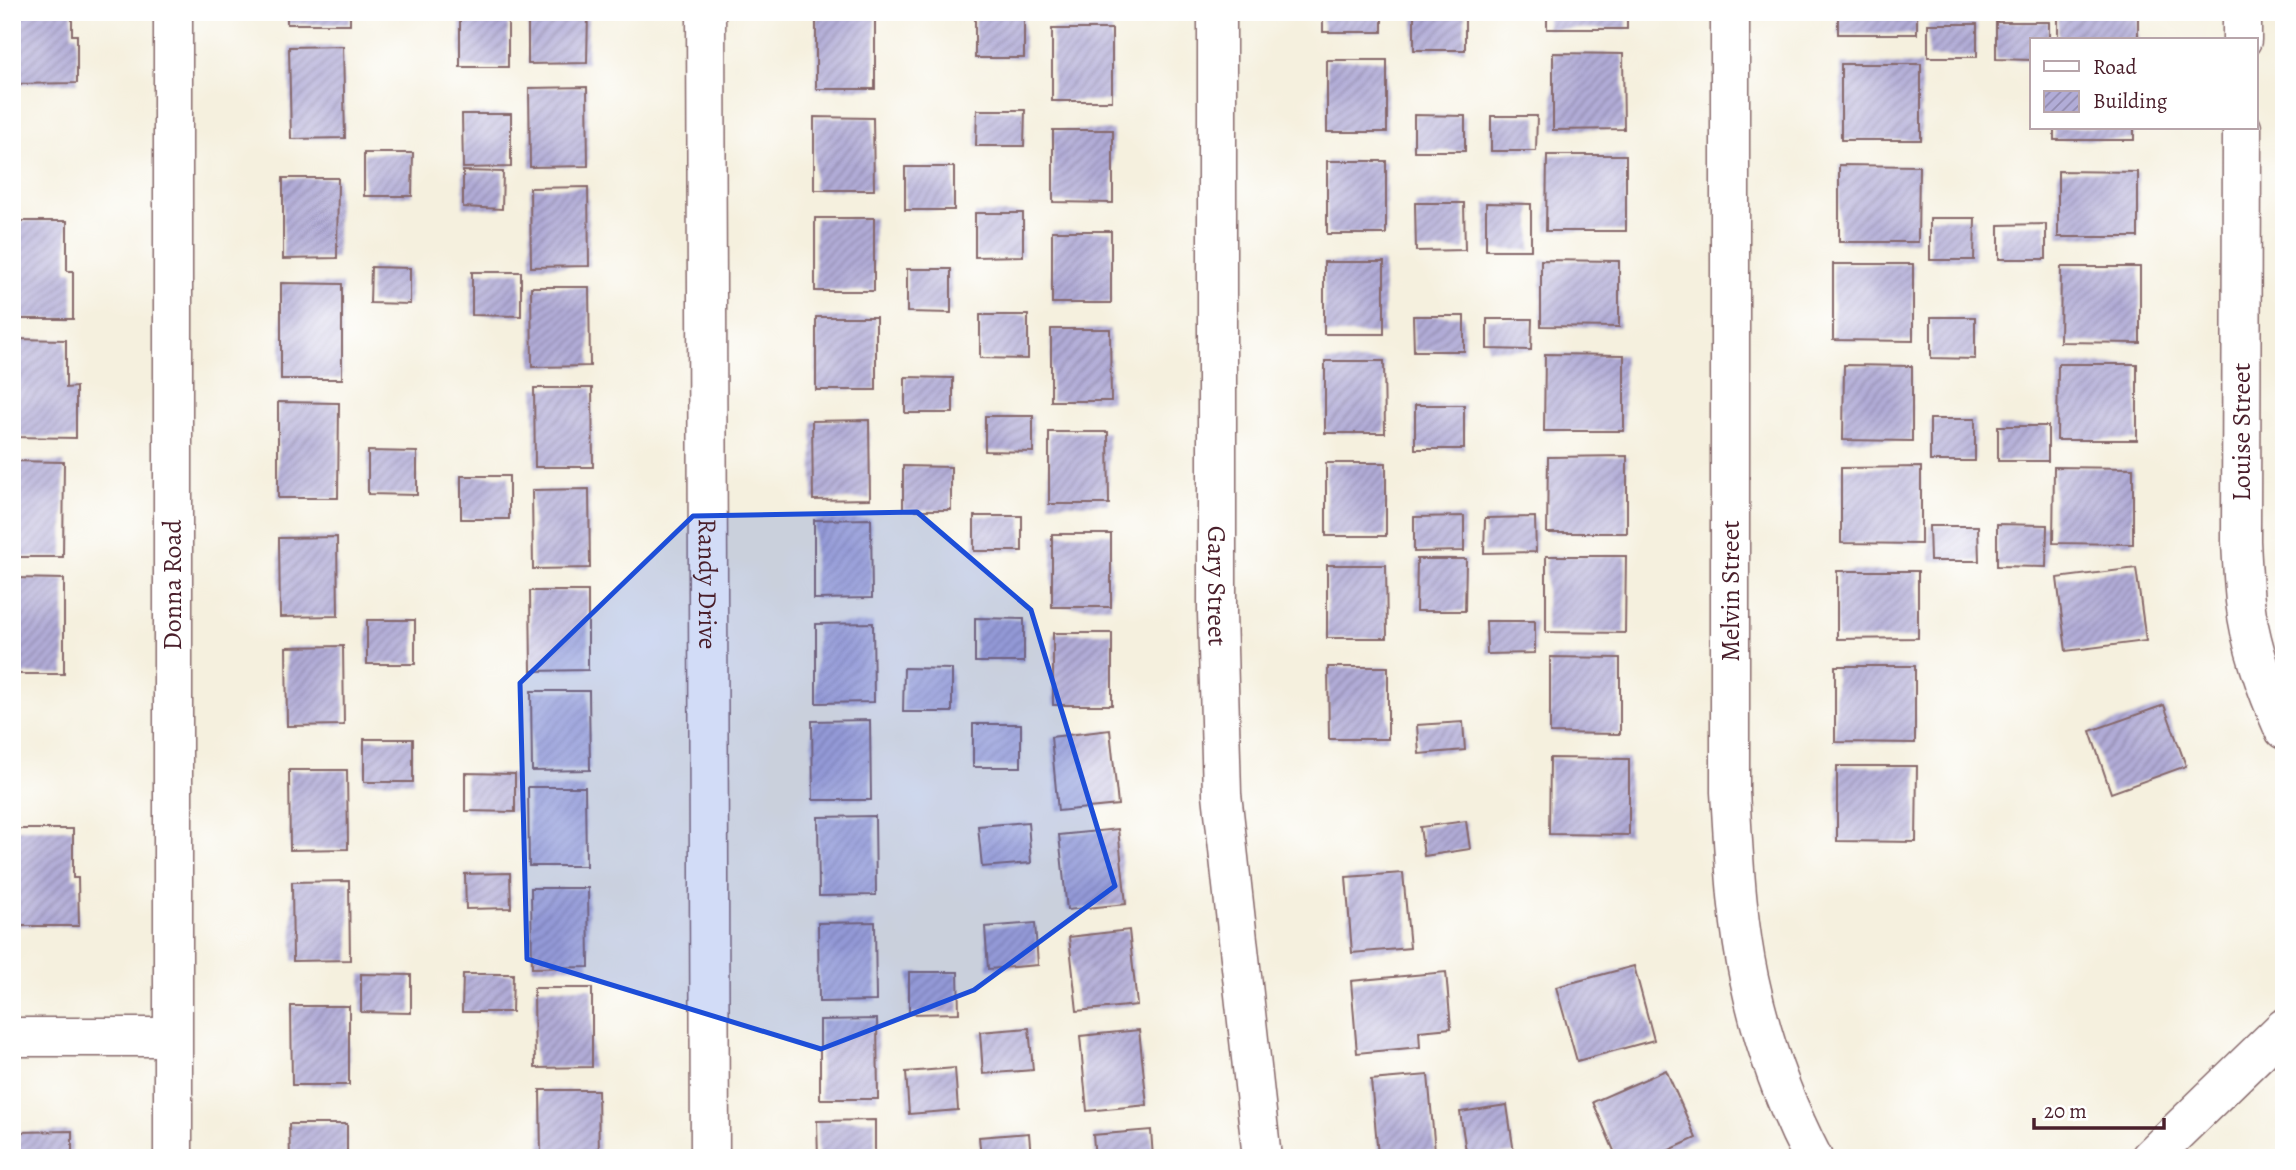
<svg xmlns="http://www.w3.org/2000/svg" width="2296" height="1170" font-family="Alegreya,serif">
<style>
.building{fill:url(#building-hatch)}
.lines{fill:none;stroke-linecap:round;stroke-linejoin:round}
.street-casing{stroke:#86686a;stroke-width:41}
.street{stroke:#fff;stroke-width:38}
.marked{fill:#1d4ed8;fill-opacity:0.2;stroke:#1d4ed8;stroke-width:5;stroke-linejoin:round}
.labels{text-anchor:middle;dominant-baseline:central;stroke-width:5;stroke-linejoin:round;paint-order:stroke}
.street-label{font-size:26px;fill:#4a1f2b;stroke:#fff}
</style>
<defs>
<pattern id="building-hatch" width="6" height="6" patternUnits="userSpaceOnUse" patternTransform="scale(1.75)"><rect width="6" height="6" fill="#b1acd7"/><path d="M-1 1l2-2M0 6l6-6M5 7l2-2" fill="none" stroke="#928baf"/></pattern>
</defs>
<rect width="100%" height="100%" fill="#fff"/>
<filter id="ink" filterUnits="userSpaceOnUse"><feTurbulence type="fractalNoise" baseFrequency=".0143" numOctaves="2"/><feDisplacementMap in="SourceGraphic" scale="14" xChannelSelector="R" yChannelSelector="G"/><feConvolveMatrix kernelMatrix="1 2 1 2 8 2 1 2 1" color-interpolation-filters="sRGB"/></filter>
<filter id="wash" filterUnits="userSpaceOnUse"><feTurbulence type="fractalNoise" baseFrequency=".00686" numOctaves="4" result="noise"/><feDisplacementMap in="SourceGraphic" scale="28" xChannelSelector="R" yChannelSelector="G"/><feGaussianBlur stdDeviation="1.57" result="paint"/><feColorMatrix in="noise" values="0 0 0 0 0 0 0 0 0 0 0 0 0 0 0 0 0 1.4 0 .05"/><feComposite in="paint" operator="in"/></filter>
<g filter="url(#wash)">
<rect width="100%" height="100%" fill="#f5f0de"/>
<g id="blocks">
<!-- building -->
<g class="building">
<path d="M 12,12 L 72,12 L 72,35 L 77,35 L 77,83 L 12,84 Z"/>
<rect x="287" y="12" width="63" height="12"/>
<path d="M 528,12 L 588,12 L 587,63 L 528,64 Z"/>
<rect x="1323" y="12" width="59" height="20"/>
<rect x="1414" y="12" width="51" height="38"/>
<rect x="1547" y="12" width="80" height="17"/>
<rect x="1838" y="12" width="79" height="22"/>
<rect x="2058" y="12" width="80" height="28"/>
<path d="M 460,14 L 508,15 L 508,67 L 460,67 Z"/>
<path d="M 975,14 L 1024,15 L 1024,58 L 975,58 Z"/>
<rect x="816" y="17" width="59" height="72"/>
<path d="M 1996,22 L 2049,22 L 2049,40 L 2032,40 L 2032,60 L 1996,59 Z"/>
<rect x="1928" y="24" width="49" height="33"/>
<rect x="1052" y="29" width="60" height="72"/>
<path d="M 343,46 L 345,138 L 291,139 L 289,47 Z"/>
<path d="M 1553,53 L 1623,54 L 1624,129 L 1553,130 Z"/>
<rect x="1327" y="60" width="60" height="72"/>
<rect x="1841" y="64" width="80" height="76"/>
<path d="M 587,87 L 588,166 L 530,167 L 529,88 Z"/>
<path d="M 977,110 L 1025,110 L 1024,146 L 976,146 Z"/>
<path d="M 462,114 L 511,114 L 511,167 L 463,168 Z"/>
<path d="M 1414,115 L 1465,116 L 1465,151 L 1414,151 Z"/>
<path d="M 1491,116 L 1537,116 L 1536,151 L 1491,151 Z"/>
<path d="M 814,117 L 873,118 L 874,190 L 814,190 Z"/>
<rect x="2054" y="128" width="80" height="12"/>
<path d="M 1053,130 L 1113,130 L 1113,203 L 1053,202 Z"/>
<path d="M 364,153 L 413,153 L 412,196 L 364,196 Z"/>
<path d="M 1547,155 L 1626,155 L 1626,231 L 1546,231 Z"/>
<rect x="1327" y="161" width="59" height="73"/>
<path d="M 1839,165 L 1919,166 L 1918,242 L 1839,242 Z"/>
<rect x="905" y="167" width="49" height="43"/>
<path d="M 463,171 L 503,172 L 502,209 L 463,207 Z"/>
<path d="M 2058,171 L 2138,172 L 2138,237 L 2058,237 Z"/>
<path d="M 283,178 L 338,178 L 337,258 L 283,259 Z"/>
<path d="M 588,187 L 589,266 L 531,267 L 530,188 Z"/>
<path d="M 1415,203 L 1464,203 L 1465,250 L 1416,251 Z"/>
<path d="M 1486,203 L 1531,204 L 1531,250 L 1486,250 Z"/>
<path d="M 975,213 L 1023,213 L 1023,256 L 975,257 Z"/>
<rect x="815" y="218" width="59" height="73"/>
<path d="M 1930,218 L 1975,218 L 1974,260 L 1930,260 Z"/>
<path d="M 12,221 L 67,221 L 67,271 L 73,271 L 73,319 L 12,319 Z"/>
<path d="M 2046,224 L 2046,259 L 1999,259 L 1999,225 Z"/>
<rect x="1052" y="231" width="59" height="72"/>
<path d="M 1541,260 L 1619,261 L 1619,327 L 1541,326 Z"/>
<rect x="1324" y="262" width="60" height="72"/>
<path d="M 1833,264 L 1913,264 L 1913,341 L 1833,340 Z"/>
<path d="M 371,267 L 410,268 L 410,304 L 370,303 Z"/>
<path d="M 2061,267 L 2140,267 L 2140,343 L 2060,342 Z"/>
<path d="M 907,269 L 951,269 L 951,313 L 907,312 Z"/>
<path d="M 472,272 L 521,272 L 521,316 L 472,315 Z"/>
<path d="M 281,283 L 342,284 L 342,379 L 281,379 Z"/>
<path d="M 531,287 L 589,287 L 590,366 L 532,367 Z"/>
<path d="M 980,315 L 1028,315 L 1028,359 L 980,358 Z"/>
<path d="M 1413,316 L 1464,316 L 1464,351 L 1414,351 Z"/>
<rect x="816" y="317" width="60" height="73"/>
<path d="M 1931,317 L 1975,317 L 1975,359 L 1931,358 Z"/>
<path d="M 1487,319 L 1532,319 L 1531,350 L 1487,349 Z"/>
<path d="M 1051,329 L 1110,329 L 1111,401 L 1051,401 Z"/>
<path d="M 12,339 L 66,340 L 66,388 L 76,387 L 76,438 L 12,437 Z"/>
<path d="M 1545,354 L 1624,355 L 1624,431 L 1544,431 Z"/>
<path d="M 1325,361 L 1384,361 L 1385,433 L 1325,433 Z"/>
<path d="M 2058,364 L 2137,364 L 2137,440 L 2057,440 Z"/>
<path d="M 1844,365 L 1912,366 L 1912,441 L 1843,440 Z"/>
<path d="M 905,377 L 953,378 L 953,413 L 905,413 Z"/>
<path d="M 534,388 L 592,388 L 593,467 L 535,467 Z"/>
<path d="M 278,402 L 339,403 L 338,498 L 278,498 Z"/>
<rect x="1415" y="405" width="49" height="44"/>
<path d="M 985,416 L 1033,416 L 1033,452 L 985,451 Z"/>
<rect x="1930" y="419" width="45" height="42"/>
<path d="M 869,420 L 870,499 L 813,500 L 812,421 Z"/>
<rect x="1998" y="426" width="50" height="35"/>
<path d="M 1049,432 L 1108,432 L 1109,504 L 1049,504 Z"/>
<path d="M 368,451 L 417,452 L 417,495 L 368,494 Z"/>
<path d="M 1627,456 L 1627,533 L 1547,533 L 1548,457 Z"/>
<path d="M 12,461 L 64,462 L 63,557 L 12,557 Z"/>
<rect x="1326" y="463" width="60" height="73"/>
<path d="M 903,466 L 951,467 L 951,510 L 903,510 Z"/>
<path d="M 1921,467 L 1921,544 L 1841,543 L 1841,468 Z"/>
<path d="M 2054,467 L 2133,468 L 2133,544 L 2053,543 Z"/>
<rect x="461" y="476" width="48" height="43"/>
<path d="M 589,489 L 590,568 L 533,569 L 532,490 Z"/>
<rect x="974" y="516" width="48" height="35"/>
<path d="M 1464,516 L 1464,551 L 1414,552 L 1414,517 Z"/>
<path d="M 1535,517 L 1536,552 L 1484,553 L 1485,518 Z"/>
<path d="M 871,519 L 872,598 L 814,599 L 814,520 Z"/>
<path d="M 1997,524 L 2047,525 L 2046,567 L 1997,566 Z"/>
<path d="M 1929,526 L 1978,526 L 1979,561 L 1930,561 Z"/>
<rect x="1052" y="534" width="59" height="73"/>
<path d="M 337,537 L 338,616 L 280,617 L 279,538 Z"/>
<path d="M 1546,556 L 1626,556 L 1625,633 L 1546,632 Z"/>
<path d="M 1417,559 L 1466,559 L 1465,611 L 1416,611 Z"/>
<path d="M 1327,565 L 1386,565 L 1387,638 L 1327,638 Z"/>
<path d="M 2136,568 L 2146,641 L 2066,651 L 2057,578 Z"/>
<path d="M 1837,571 L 1918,571 L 1918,638 L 1837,639 Z"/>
<path d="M 12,578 L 64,579 L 64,674 L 12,674 Z"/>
<path d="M 530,591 L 588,591 L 588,670 L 531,671 Z"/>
<path d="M 975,618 L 1024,619 L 1024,662 L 975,662 Z"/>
<rect x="367" y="620" width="48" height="44"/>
<path d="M 1486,621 L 1535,621 L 1535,653 L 1487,654 Z"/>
<path d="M 873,623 L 874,702 L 816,703 L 816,624 Z"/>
<rect x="1053" y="633" width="59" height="72"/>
<path d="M 343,646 L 344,725 L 287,726 L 286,647 Z"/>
<path d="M 1550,657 L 1620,658 L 1620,734 L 1550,733 Z"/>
<path d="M 1835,666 L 1915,666 L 1915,743 L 1835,742 Z"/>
<path d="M 1328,667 L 1388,667 L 1388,739 L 1329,739 Z"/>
<path d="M 904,668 L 952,669 L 952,712 L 903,712 Z"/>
<path d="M 531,691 L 589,691 L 590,770 L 532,771 Z"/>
<path d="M 2164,705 L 2186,766 L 2111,793 L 2090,731 Z"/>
<path d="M 870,720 L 871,800 L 813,800 L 812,721 Z"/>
<path d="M 1463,722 L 1465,750 L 1419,754 L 1417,725 Z"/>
<rect x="973" y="724" width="48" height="43"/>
<path d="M 1110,730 L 1118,805 L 1058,811 L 1051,737 Z"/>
<rect x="364" y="739" width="49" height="43"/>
<path d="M 1550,758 L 1629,759 L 1629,835 L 1549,834 Z"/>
<path d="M 1837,766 L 1917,766 L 1916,842 L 1837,841 Z"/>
<path d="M 289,770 L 347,770 L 348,849 L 290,850 Z"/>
<path d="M 465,773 L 515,774 L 515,812 L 465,811 Z"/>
<path d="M 528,787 L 585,787 L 586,866 L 529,866 Z"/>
<path d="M 875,816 L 876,895 L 819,896 L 818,817 Z"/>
<path d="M 1466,821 L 1470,849 L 1424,856 L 1420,827 Z"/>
<path d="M 1028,822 L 1031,863 L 982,867 L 978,826 Z"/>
<path d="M 12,829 L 73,829 L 73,878 L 78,878 L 79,926 L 12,926 Z"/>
<path d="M 1118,829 L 1126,904 L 1067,910 L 1059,835 Z"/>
<path d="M 510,873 L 511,908 L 466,909 L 465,874 Z"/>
<path d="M 1403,873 L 1410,948 L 1352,953 L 1346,877 Z"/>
<path d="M 349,881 L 350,960 L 293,961 L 292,882 Z"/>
<path d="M 531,888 L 588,888 L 589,967 L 532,968 Z"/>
<path d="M 875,922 L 876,1001 L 819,1002 L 818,923 Z"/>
<path d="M 1035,923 L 1038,965 L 988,969 L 985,927 Z"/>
<path d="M 1129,930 L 1137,1005 L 1077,1011 L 1069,937 Z"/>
<path d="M 1634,966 L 1654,1040 L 1577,1061 L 1556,987 Z"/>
<path d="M 909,972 L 958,972 L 959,1013 L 909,1014 Z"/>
<path d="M 1446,972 L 1451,1028 L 1419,1031 L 1420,1047 L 1357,1053 L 1351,981 Z"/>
<path d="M 361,974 L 411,975 L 411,1013 L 361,1012 Z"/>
<path d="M 463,974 L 513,974 L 512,1012 L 462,1012 Z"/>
<path d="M 534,988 L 592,988 L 592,1067 L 535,1068 Z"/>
<path d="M 291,1006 L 349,1006 L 349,1085 L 292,1085 Z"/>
<path d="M 877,1019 L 878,1099 L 820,1099 L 820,1020 Z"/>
<path d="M 1029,1028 L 1033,1070 L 983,1074 L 980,1032 Z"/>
<path d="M 1139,1030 L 1147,1105 L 1087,1111 L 1080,1036 Z"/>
<path d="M 955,1068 L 958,1110 L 909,1114 L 906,1072 Z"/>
<path d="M 1666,1070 L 1696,1138 L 1652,1158 L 1617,1158 L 1593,1102 Z"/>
<path d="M 1428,1075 L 1435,1151 L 1378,1155 L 1371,1080 Z"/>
<path d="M 540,1090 L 598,1090 L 599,1158 L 541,1158 Z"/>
<path d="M 1507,1105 L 1514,1153 L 1467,1158 L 1460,1112 Z"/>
<path d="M 875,1120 L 875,1158 L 818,1158 L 817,1121 Z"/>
<path d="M 289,1124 L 347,1124 L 347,1158 L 290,1158 Z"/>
<path d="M 1151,1130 L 1153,1158 L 1095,1158 L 1093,1135 Z"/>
<path d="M 72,1131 L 72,1158 L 19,1158 L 19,1132 Z"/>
<path d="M 1029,1133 L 1031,1158 L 981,1158 L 979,1137 Z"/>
</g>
</g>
</g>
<g filter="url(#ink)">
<use href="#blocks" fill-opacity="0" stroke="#86686a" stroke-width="2"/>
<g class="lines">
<defs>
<g id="street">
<path id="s1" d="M 706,12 L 710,1158"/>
<path id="s2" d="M 1217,12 L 1217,613 L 1222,794 L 1262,1158"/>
<path d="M 1730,12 L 1730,792 C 1734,854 1736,917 1749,978 C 1762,1040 1784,1102 1813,1158"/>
<path d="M 2242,40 L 2242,12"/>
<path d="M 2242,128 L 2241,541 C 2242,561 2243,581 2245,601 C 2250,646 2266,689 2284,730"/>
<path d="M 12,1037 L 172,1037"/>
<path d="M 173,1158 L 173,12"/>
<path d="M 2150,1158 L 2284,1028"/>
</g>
</defs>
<!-- street casing -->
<use href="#street" class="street-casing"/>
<!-- street -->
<use href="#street" class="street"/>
</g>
</g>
<!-- marked area -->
<path class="marked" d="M 917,512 L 1031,610 L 1115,886 L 974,990 L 821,1049 L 527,959 L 520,683 L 693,516 Z"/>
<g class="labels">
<!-- street labels -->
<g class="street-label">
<text transform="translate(2241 432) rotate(-90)">Louise Street</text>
<text transform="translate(172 585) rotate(-90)">Donna Road</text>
<text stroke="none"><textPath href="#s1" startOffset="572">Randy Drive</textPath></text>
<text stroke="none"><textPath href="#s2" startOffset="574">Gary Street</textPath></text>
<text transform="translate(1730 591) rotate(-90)">Melvin Street</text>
</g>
</g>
<!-- margin -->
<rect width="2296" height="1170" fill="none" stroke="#fff" stroke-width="42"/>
<!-- legend -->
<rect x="2030" y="38" width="228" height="91" fill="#ffffff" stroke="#b7a5aa" stroke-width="2"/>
<rect x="2044" y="61" width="35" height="10" fill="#ffffff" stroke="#b7a5aa" stroke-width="2"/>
<text x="2093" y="74" font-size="21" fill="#4a1f2b">Road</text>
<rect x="2044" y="91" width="35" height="21" fill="url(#building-hatch)" stroke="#b7a5aa" stroke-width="2"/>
<text x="2093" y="108" font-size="21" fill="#4a1f2b">Building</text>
<!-- scale -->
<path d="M2034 1118v10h130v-10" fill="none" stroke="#4a1f2b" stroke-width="3.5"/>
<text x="2044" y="1118" font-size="21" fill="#4a1f2b" stroke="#ffffff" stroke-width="5" paint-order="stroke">20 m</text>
</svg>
